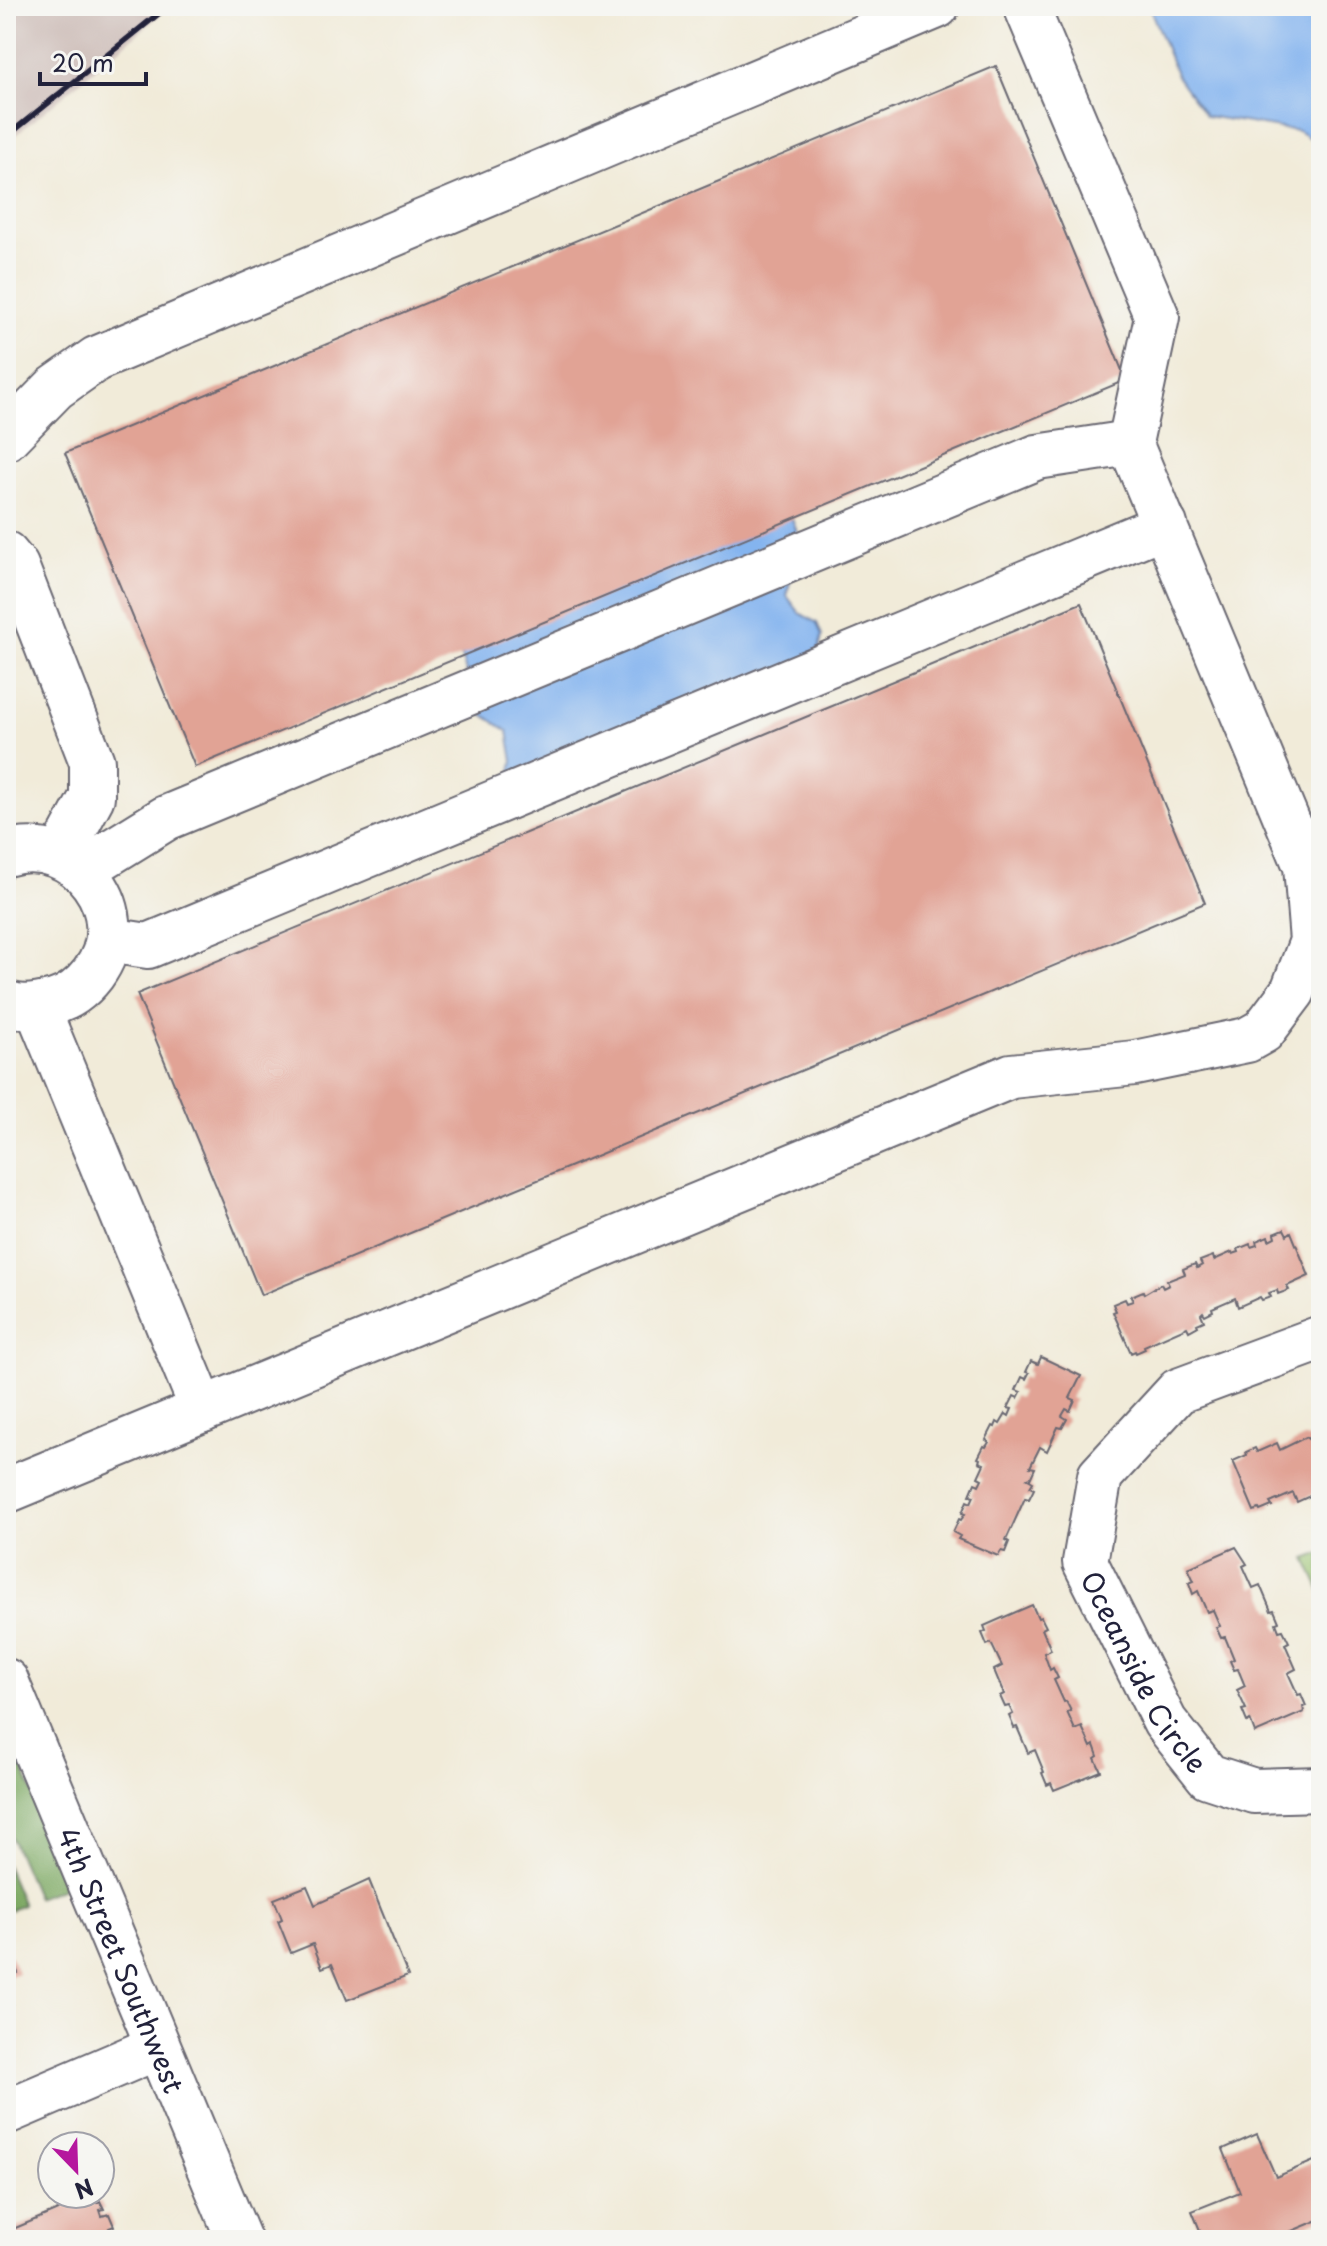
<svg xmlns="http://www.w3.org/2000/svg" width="1327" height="2246" font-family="'Playpen Sans',sans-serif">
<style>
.industrial{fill:#cfc0bb}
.green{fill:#98c16d;stroke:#5d7254;stroke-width:2}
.forest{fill:#7aa760;stroke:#4e644e;stroke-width:2}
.water{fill:#84b4ef;stroke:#536b95;stroke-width:2}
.building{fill:#e1a395}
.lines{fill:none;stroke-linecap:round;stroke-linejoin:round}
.minor-casing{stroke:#6a6872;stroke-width:48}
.minor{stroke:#fff;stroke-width:44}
.rail{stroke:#22223b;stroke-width:6}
.labels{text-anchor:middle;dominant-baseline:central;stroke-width:6;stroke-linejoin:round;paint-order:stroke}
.street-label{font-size:28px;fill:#22223b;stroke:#f6f6f2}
</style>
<rect width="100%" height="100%" fill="#f6f6f2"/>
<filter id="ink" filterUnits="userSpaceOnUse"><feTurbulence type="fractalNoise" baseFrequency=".0125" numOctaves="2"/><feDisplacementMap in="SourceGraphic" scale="16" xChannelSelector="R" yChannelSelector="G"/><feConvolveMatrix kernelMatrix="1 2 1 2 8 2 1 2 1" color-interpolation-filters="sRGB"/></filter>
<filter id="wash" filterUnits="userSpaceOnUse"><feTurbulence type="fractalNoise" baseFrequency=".006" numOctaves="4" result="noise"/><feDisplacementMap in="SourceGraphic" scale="32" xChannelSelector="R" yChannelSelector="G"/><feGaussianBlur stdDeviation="1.8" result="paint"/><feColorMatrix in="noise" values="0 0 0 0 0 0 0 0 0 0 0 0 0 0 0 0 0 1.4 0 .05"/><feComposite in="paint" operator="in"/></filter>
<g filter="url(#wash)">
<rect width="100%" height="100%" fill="#f1ebd9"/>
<!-- industrial -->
<path class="industrial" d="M 6,6 L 171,6 L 6,143 Z"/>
<!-- green -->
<path class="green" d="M 1321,1553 L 1321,1591 L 1306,1559 Z"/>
<!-- forest -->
<g class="forest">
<path d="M 6,1728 L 71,1885 L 37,1898 L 6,1826 Z"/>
<path d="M 6,1865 L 23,1905 L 6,1912 Z"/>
</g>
<!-- water -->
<g class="water">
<path d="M 1149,6 L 1321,6 L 1321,145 L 1298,131 L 1206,116 L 1177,76 Z"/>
<path d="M 779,486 L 799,537 L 787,596 L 800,613 L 817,623 L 822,635 L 817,661 L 508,787 L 513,761 L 508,731 L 479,712 L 408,492 Z"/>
</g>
<g id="blocks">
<!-- building -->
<g class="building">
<path d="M 996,66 L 1126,380 L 195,767 L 65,453 Z"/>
<path d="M 1081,603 L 1205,903 L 261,1295 L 137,994 Z"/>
<path d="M 1284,1229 L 1287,1235 L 1291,1232 L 1309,1276 L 1287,1286 L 1289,1290 L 1278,1294 L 1277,1290 L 1269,1293 L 1271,1297 L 1262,1300 L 1260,1297 L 1238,1307 L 1235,1298 L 1212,1308 L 1213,1311 L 1205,1315 L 1203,1312 L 1201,1314 L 1204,1321 L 1197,1324 L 1198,1326 L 1189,1331 L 1187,1327 L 1144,1346 L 1145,1349 L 1136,1353 L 1135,1351 L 1131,1353 L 1113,1312 L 1116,1311 L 1113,1304 L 1125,1299 L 1127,1303 L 1133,1301 L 1131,1296 L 1143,1291 L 1144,1294 L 1161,1284 L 1163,1288 L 1169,1285 L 1167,1281 L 1185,1274 L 1183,1269 L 1195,1264 L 1197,1268 L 1202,1265 L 1200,1261 L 1213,1256 L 1214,1260 L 1232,1252 L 1233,1254 L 1239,1252 L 1238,1249 L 1250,1244 L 1251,1247 L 1257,1245 L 1256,1241 L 1268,1236 L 1269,1240 L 1275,1237 L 1274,1233 Z"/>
<path d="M 1041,1357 L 1081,1376 L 1070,1398 L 1075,1400 L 1070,1411 L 1066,1409 L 1062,1416 L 1067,1419 L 1062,1428 L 1058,1427 L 1047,1451 L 1040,1447 L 1030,1467 L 1035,1468 L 1030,1479 L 1026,1478 L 1033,1482 L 1030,1487 L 1034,1489 L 1029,1499 L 1025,1498 L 1006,1540 L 1009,1542 L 1005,1552 L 1001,1551 L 998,1556 L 958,1539 L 960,1536 L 953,1532 L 959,1519 L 961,1520 L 965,1514 L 962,1513 L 967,1501 L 971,1503 L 974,1496 L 970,1495 L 975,1483 L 979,1485 L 982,1479 L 978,1477 L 984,1464 L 979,1462 L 980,1459 L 978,1458 L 984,1446 L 986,1447 L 989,1442 L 986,1440 L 993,1426 L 995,1427 L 997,1422 L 1000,1424 L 1006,1414 L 1009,1416 L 1012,1409 L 1008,1408 L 1014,1396 L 1018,1398 L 1021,1392 L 1016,1390 L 1022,1377 L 1026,1379 L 1029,1373 L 1026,1372 L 1031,1361 L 1038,1364 Z"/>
<path d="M 1321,1434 L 1321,1491 L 1297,1502 L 1293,1493 L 1270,1503 L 1272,1506 L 1260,1511 L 1259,1509 L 1254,1511 L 1233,1461 L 1247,1455 L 1246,1452 L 1255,1448 L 1257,1452 L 1277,1443 L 1280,1450 L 1306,1437 L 1308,1439 Z"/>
<path d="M 1236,1547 L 1247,1564 L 1243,1566 L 1253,1588 L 1260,1585 L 1271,1611 L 1274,1610 L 1279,1622 L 1276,1623 L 1279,1631 L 1283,1630 L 1289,1642 L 1285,1644 L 1296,1669 L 1288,1673 L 1298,1695 L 1301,1694 L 1306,1706 L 1303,1707 L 1304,1712 L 1255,1733 L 1250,1720 L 1247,1722 L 1242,1710 L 1246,1709 L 1237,1690 L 1245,1686 L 1238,1669 L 1234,1670 L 1230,1661 L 1234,1659 L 1225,1637 L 1221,1638 L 1216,1627 L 1220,1626 L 1213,1610 L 1207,1612 L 1198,1591 L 1193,1594 L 1189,1583 L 1194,1581 L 1188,1568 Z"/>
<path d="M 1032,1605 L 1038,1618 L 1041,1617 L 1046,1627 L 1042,1629 L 1051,1650 L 1044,1653 L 1050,1670 L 1053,1668 L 1058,1678 L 1054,1680 L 1064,1702 L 1066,1701 L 1071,1711 L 1067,1712 L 1075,1730 L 1082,1727 L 1091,1747 L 1094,1745 L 1098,1756 L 1095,1758 L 1101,1771 L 1054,1790 L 1051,1783 L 1047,1785 L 1042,1773 L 1044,1772 L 1035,1750 L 1028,1753 L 1017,1727 L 1014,1728 L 1009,1716 L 1013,1714 L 1009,1706 L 1005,1707 L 1000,1696 L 1004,1694 L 994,1670 L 1002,1666 L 991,1643 L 987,1645 L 982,1633 L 986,1631 L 984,1626 Z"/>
<path d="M 369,1880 L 408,1976 L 347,2000 L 332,1964 L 322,1968 L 313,1944 L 291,1953 L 278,1921 L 282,1919 L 274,1899 L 307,1886 L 315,1905 Z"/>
<path d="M 10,1955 L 18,1973 L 6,1978 L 6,1957 Z"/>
<path d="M 6,1987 L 13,2004 L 6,2007 Z"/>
<path d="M 1257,2134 L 1276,2177 L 1321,2158 L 1321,2219 L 1270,2240 L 1204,2240 L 1192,2211 L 1240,2192 L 1223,2149 Z"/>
<path d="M 93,2195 L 97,2203 L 100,2201 L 104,2209 L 100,2210 L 102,2216 L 109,2214 L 114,2226 L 109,2228 L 114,2240 L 6,2240 L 6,2232 Z"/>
</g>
</g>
</g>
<g filter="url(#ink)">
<use href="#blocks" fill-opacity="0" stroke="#6a6872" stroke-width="2"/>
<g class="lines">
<defs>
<g id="minor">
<path d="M 6,438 L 55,388 L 96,359 L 937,6"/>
<path d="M 6,554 L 16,566 L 92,762 L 92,797 L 60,856"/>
<path d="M 6,854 C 77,832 138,914 93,974 C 83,987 70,998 54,1002 C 39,1006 21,1010 6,1003"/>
<path d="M 82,870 L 166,818 L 1037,457 L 1130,443"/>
<path d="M 108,940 L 148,946 L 1165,525"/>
<path d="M 37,1007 L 203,1410"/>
<path id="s1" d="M 1321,1338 L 1178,1391 L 1100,1476 L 1085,1562 L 1165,1722 L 1208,1776 L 1254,1791 L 1321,1789"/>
<path d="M 6,1491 L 1011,1076 L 1135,1063 L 1247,1040 L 1263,1031 L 1293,991 L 1312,941 L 1306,866 L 1130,443 L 1157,317 L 1026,6"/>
<path id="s2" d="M 6,1681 L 239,2240"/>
<path d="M 6,2112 L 158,2047"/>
</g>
</defs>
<!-- minor casing -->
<use href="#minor" class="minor-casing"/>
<!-- minor -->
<use href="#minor" class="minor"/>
<!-- rail -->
<path class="rail" d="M 6,137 L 168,6"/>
</g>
</g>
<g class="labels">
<!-- street labels -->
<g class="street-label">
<text stroke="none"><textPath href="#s1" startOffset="480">Oceanside Circle</textPath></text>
<text stroke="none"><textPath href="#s2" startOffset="302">4th Street Southwest</textPath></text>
</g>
</g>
<!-- margin -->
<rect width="1327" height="2246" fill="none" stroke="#f6f6f2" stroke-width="32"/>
<!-- north arrow -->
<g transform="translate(76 2170) rotate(157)"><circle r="38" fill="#f6f6f2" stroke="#a1a1a9" stroke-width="2"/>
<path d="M0-6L14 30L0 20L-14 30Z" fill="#b5179e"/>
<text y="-12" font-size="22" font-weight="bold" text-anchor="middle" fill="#22223b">N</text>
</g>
<!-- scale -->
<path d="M40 72v12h106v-12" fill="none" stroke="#22223b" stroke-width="4"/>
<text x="52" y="72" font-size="24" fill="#22223b" stroke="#f6f6f2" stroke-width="6" paint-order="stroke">20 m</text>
</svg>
